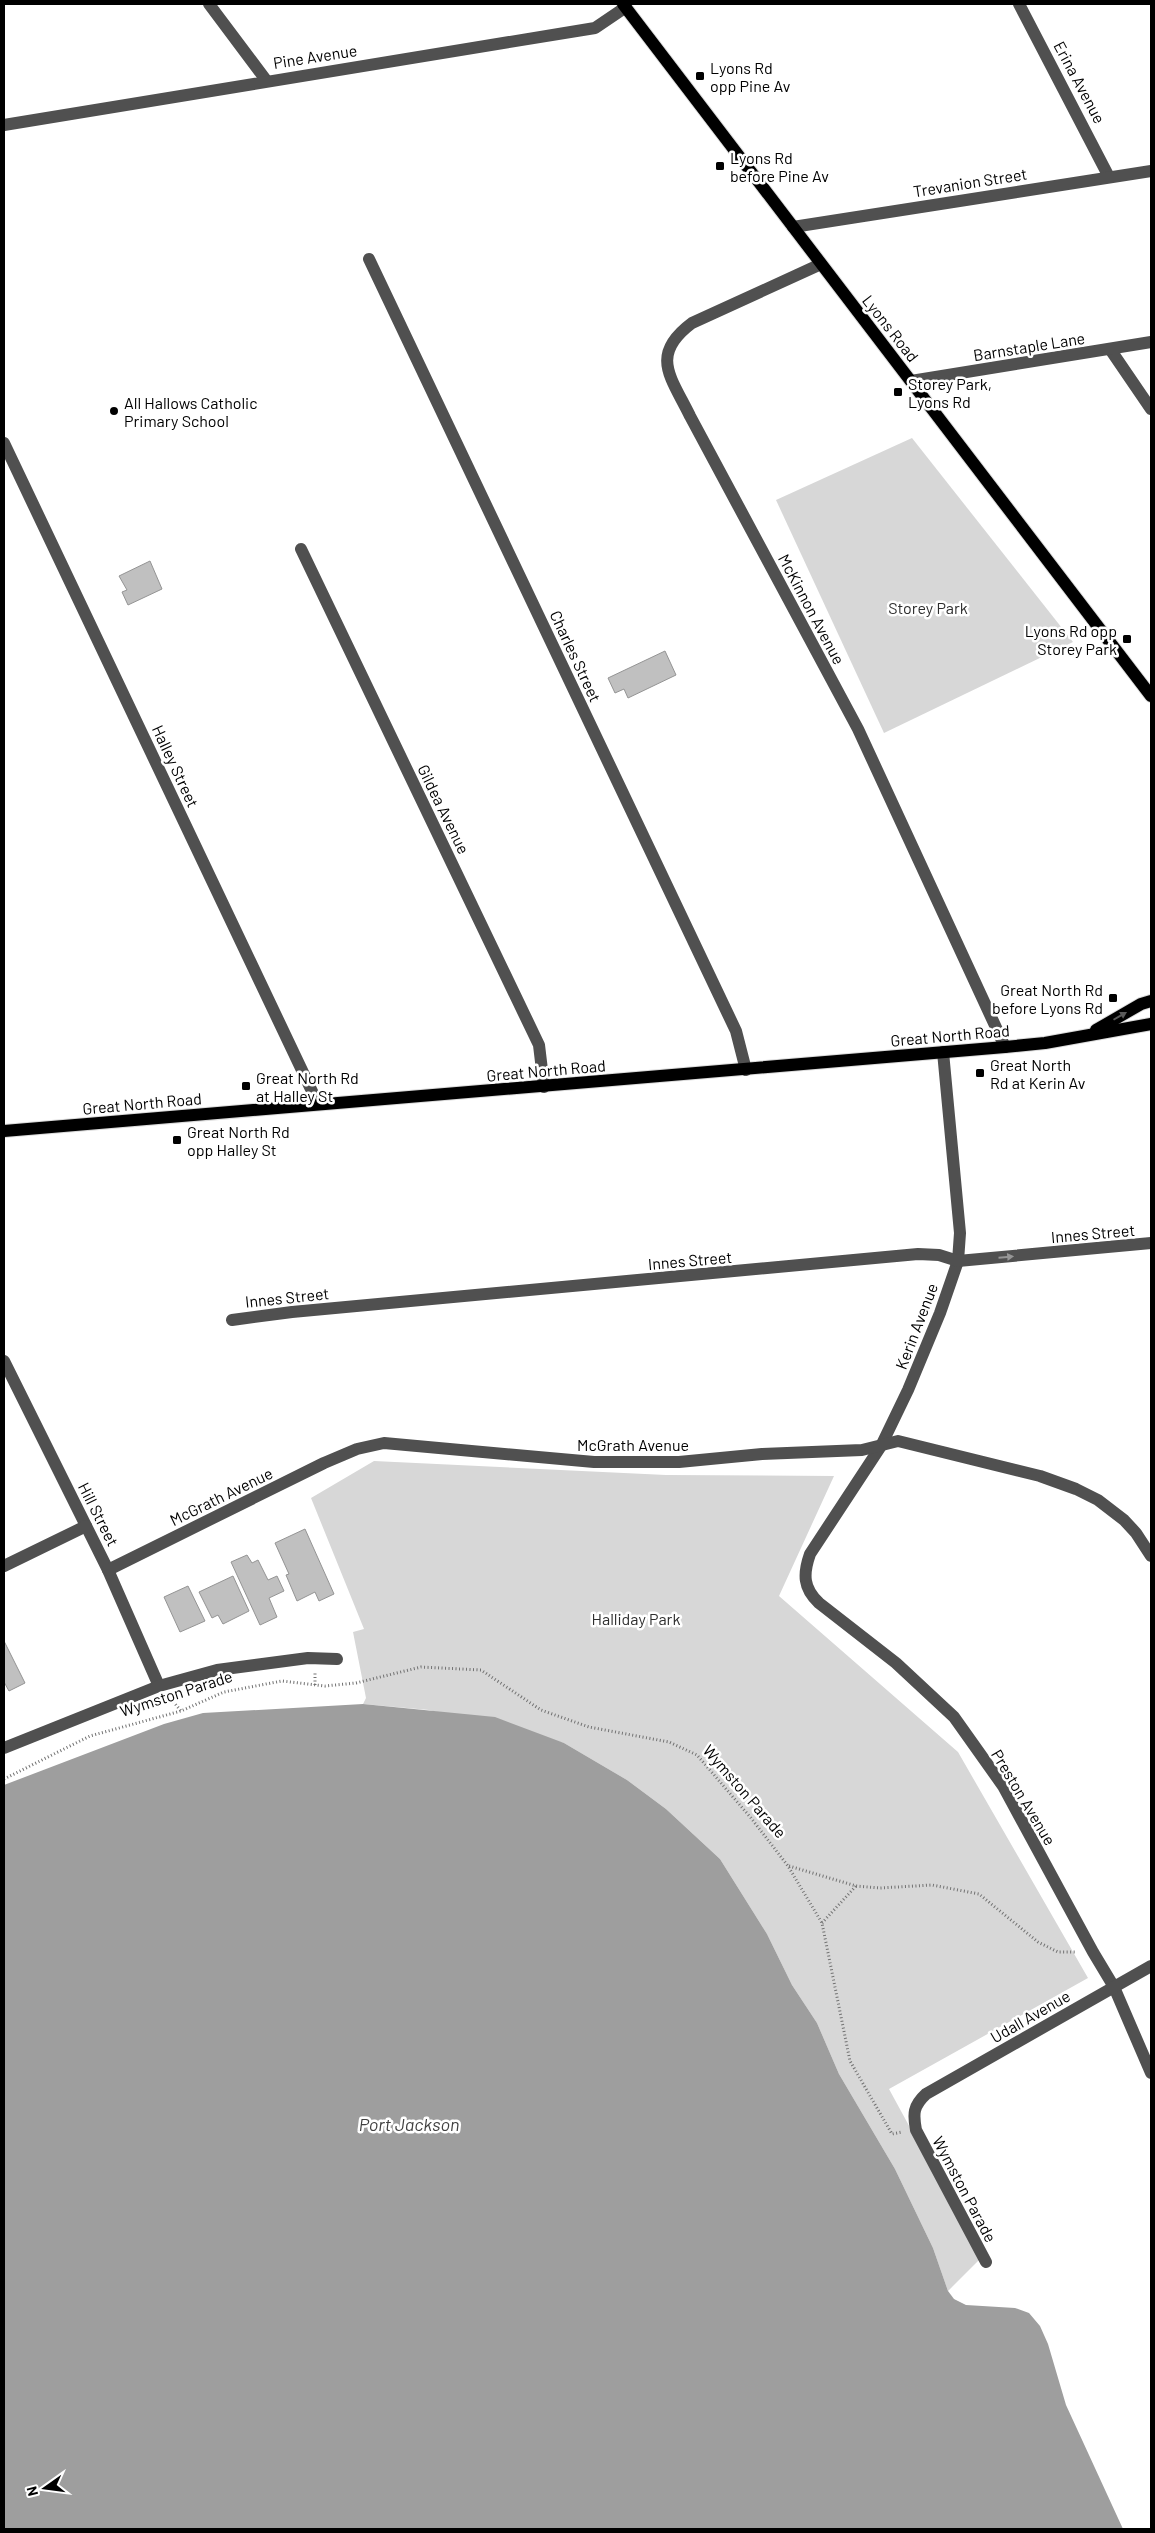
<svg xmlns="http://www.w3.org/2000/svg" width="1155" height="2533" font-family="Barlow,sans-serif">
<style>
.green{fill:#d7d7d7}
.water{fill:#9e9e9e}
.building{fill:#c0c0c0;stroke:#949494}
.lines{fill:none;stroke-linecap:round;stroke-linejoin:round}
.major-casing{stroke:#dbdbdb;stroke-width:14}
.path{stroke:#727272;stroke-width:3;stroke-dasharray:1 2.5;stroke-linecap:butt}
.minor{stroke:#505050;stroke-width:12}
.major{stroke:#000;stroke-width:12}
.oneway{fill:#595959}
.oneway2{fill:#969696}
.poi-dot{fill:#000;stroke:#fff;stroke-width:2}
.labels{text-anchor:middle;dominant-baseline:central;stroke-width:5;stroke-linejoin:round;paint-order:stroke}
.street-label{font-size:16px;fill:#000;stroke:#fff}
.poi-label{font-size:16px;fill:#000;stroke:#fff;text-anchor:start}
.park-label{font-size:16px;fill:#2e2e2e;stroke:#fff}
.water-label{font-size:18px;font-style:italic;fill:#3f3f3f;stroke:#fff}
</style>
<rect width="100%" height="100%" fill="#fff"/>
<!-- green -->
<g class="green">
<path d="M 912,438 L 1073,642 L 884,733 L 776,500 Z"/>
<path d="M 374,1461 L 666,1475 L 834,1476 L 779,1596 L 958,1752 L 1088,1978 L 889,2089 L 981,2258 L 948,2291 L 933,2248 L 895,2169 L 839,2074 L 817,2023 L 792,1985 L 767,1934 L 720,1859 L 666,1809 L 627,1780 L 564,1743 L 429,1710 L 363,1704 L 366,1698 L 353,1632 L 364,1629 L 311,1498 Z"/>
</g>
<!-- water -->
<path class="water" d="M 363,1704 L 495,1717 L 564,1743 L 627,1780 L 666,1809 L 720,1859 L 767,1934 L 792,1985 L 817,2023 L 839,2074 L 895,2169 L 933,2248 L 948,2291 L 954,2299 L 966,2305 L 1015,2308 L 1029,2313 L 1040,2326 L 1048,2344 L 1066,2405 L 1123,2529 L 4,2529 L 4,1785 L 164,1724 L 203,1713 Z"/>
<!-- building -->
<g class="building">
<path d="M 150,561 L 162,589 L 128,605 L 122,592 L 127,590 L 119,576 Z"/>
<path d="M 665,651 L 676,675 L 628,698 L 624,689 L 615,693 L 608,678 Z"/>
<path d="M 305,1529 L 334,1594 L 319,1601 L 315,1592 L 297,1601 L 286,1575 L 289,1574 L 275,1543 Z"/>
<path d="M 247,1555 L 252,1563 L 258,1560 L 268,1580 L 277,1576 L 284,1591 L 269,1598 L 277,1617 L 260,1625 L 231,1562 Z"/>
<path d="M 233,1576 L 249,1611 L 223,1624 L 218,1615 L 212,1618 L 199,1592 Z"/>
<path d="M 188,1586 L 205,1621 L 180,1632 L 164,1597 Z"/>
<path d="M 4,1641 L 25,1683 L 9,1691 L 4,1682 Z"/>
</g>
<g class="lines">
<defs>
<g id="major">
<path d="M 623,4 L 1151,696"/>
<path d="M 1096,1030 L 1141,1004 L 1151,1001"/>
<path d="M 4,1131 L 1005,1047 L 1045,1043 L 1151,1024"/>
</g>
</defs>
<!-- major casing -->
<use href="#major" class="major-casing"/>
<!-- path -->
<g class="path">
<path d="M 315,1685 L 315,1673"/>
<path d="M 171,1699 L 181,1711"/>
<path d="M 4,1779 L 90,1736 L 181,1711 L 224,1692 L 282,1681 L 325,1686 L 356,1683 L 421,1667 L 481,1670 L 541,1710 L 589,1727 L 669,1742 L 697,1755 L 751,1818 L 788,1866 L 822,1923 L 850,2061 L 892,2134 L 902,2132"/>
<path d="M 789,1866 L 856,1886 L 880,1888 L 932,1885 L 979,1894 L 1038,1942 L 1058,1952 L 1075,1952"/>
<path d="M 822,1923 L 856,1886"/>
</g>
<!-- minor -->
<g class="minor">
<path d="M 209,4 L 266,80"/>
<path d="M 1019,4 L 1109,177"/>
<path d="M 4,125 L 595,28 L 626,7"/>
<path d="M 793,227 L 1151,171"/>
<path d="M 369,259 L 736,1031 L 746,1070"/>
<path d="M 821,264 L 692,323 C 649,355 671,377 690,416 L 858,729 L 1005,1047"/>
<path d="M 1110,349 L 1151,409"/>
<path d="M 911,381 L 1151,342"/>
<path d="M 4,443 L 318,1104"/>
<path d="M 301,549 L 539,1045 L 544,1087"/>
<path d="M 943,1052 L 960,1233 L 958,1261 L 940,1313 L 908,1390 L 881,1446 L 810,1554 C 803,1574 803,1588 819,1603 L 896,1663 L 954,1717 L 1003,1786 L 1093,1952 L 1114,1987 L 1151,2073"/>
<path d="M 232,1320 L 292,1312 L 918,1254 L 939,1255 L 958,1261 L 1151,1243"/>
<path d="M 4,1361 L 108,1570 L 159,1686"/>
<path d="M 4,1566 L 86,1526"/>
<path d="M 108,1570 L 324,1463 L 357,1449 L 384,1443 L 594,1462 L 679,1462 L 762,1454 L 862,1450 L 898,1441 L 1040,1476 L 1076,1489 L 1098,1500 L 1124,1520 L 1136,1533 L 1151,1556"/>
<path d="M 4,1748 L 159,1686 L 217,1670 L 308,1658 L 337,1659"/>
<path d="M 986,2262 L 916,2130 C 913,2114 913,2106 926,2094 L 1151,1966"/>
</g>
<!-- major -->
<use href="#major" class="major"/>
</g>
<!-- one-way arrows -->
<defs><path id="oneway-solid" d="M-6-.8H1V-3.2L6.5 0L1 3.2V.8H-6Z" transform="scale(1.25)"/></defs>
<use class="oneway" href="#oneway-solid" transform="translate(1120 1016) rotate(-30)"/>
<use class="oneway2" href="#oneway-solid" transform="translate(1006 1257) rotate(-5)"/>
<!-- markers -->
<g class="poi-dot">
<rect x="695" y="71" width="10" height="10" rx="2.5"/>
<rect x="715" y="161" width="10" height="10" rx="2.5"/>
<rect x="893" y="387" width="10" height="10" rx="2.5"/>
<circle cx="114" cy="411" r="5"/>
<rect x="1122" y="634" width="10" height="10" rx="2.5"/>
<rect x="1108" y="993" width="10" height="10" rx="2.5"/>
<rect x="975" y="1068" width="10" height="10" rx="2.5"/>
<rect x="241" y="1081" width="10" height="10" rx="2.5"/>
<rect x="172" y="1135" width="10" height="10" rx="2.5"/>
</g>
<g class="labels">
<!-- street labels -->
<g class="street-label">
<text transform="translate(315 56) rotate(-9)">Pine Avenue</text>
<text transform="translate(1080 82) rotate(62)">Erina Avenue</text>
<text transform="translate(970 182) rotate(-9)">Trevanion Street</text>
<text transform="translate(891 328) rotate(52)">Lyons Road</text>
<text transform="translate(1029 346) rotate(-9)">Barnstaple Lane</text>
<text transform="translate(812 609) rotate(62)">McKinnon Avenue</text>
<text transform="translate(576 656) rotate(65)">Charles Street</text>
<text transform="translate(176 766) rotate(65)">Halley Street</text>
<text transform="translate(444 809) rotate(64)">Gildea Avenue</text>
<text transform="translate(950 1035) rotate(-5)">Great North Road</text>
<text transform="translate(546 1070) rotate(-5)">Great North Road</text>
<text transform="translate(142 1103) rotate(-5)">Great North Road</text>
<text transform="translate(1093 1233) rotate(-5)">Innes Street</text>
<text transform="translate(690 1260) rotate(-5)">Innes Street</text>
<text transform="translate(287 1297) rotate(-6)">Innes Street</text>
<text transform="translate(916 1326) rotate(-69)">Kerin Avenue</text>
<text x="633" y="1444">McGrath Avenue</text>
<text transform="translate(221 1496) rotate(-26)">McGrath Avenue</text>
<text transform="translate(99 1514) rotate(63)">Hill Street</text>
<text transform="translate(176 1693) rotate(-18)">Wymston Parade</text>
<text transform="translate(745 1791) rotate(49)">Wymston Parade</text>
<text transform="translate(1024 1797) rotate(59)">Preston Avenue</text>
<text transform="translate(1030 2016) rotate(-30)">Udall Avenue</text>
<text transform="translate(965 2189) rotate(62)">Wymston Parade</text>
</g>
<!-- poi labels -->
<g class="poi-label">
<text x="710" y="67">Lyons Rd<tspan x="710" dy="18">opp Pine Av</tspan></text>
<text x="730" y="157">Lyons Rd<tspan x="730" dy="18">before Pine Av</tspan></text>
<text x="908" y="383">Storey Park,<tspan x="908" dy="18">Lyons Rd</tspan></text>
<text x="124" y="402">All Hallows Catholic<tspan x="124" dy="18">Primary School</tspan></text>
<text x="1117" y="630" text-anchor="end">Lyons Rd opp<tspan x="1117" dy="18">Storey Park</tspan></text>
<text x="1103" y="989" text-anchor="end">Great North Rd<tspan x="1103" dy="18">before Lyons Rd</tspan></text>
<text x="990" y="1064">Great North<tspan x="990" dy="18">Rd at Kerin Av</tspan></text>
<text x="256" y="1077">Great North Rd<tspan x="256" dy="18">at Halley St</tspan></text>
<text x="187" y="1131">Great North Rd<tspan x="187" dy="18">opp Halley St</tspan></text>
</g>
<!-- park labels -->
<g class="park-label">
<text x="928" y="607">Storey Park</text>
<text x="636" y="1618">Halliday Park</text>
</g>
<!-- water labels -->
<g class="water-label">
<text x="409" y="2124">Port Jackson</text>
</g>
</g>
<!-- border -->
<rect width="1155" height="2533" fill="none" stroke="#000000" stroke-width="10"/>
<!-- north arrow -->
<g transform="translate(45 2488) rotate(256)" stroke="#ffffff" stroke-width="4" paint-order="stroke">
<path d="M0-4L9 19L0 12L-9 19Z" fill="#000000"/>
<text y="-8" font-size="14" font-weight="bold" text-anchor="middle" fill="#000000">N</text>
</g>
</svg>
